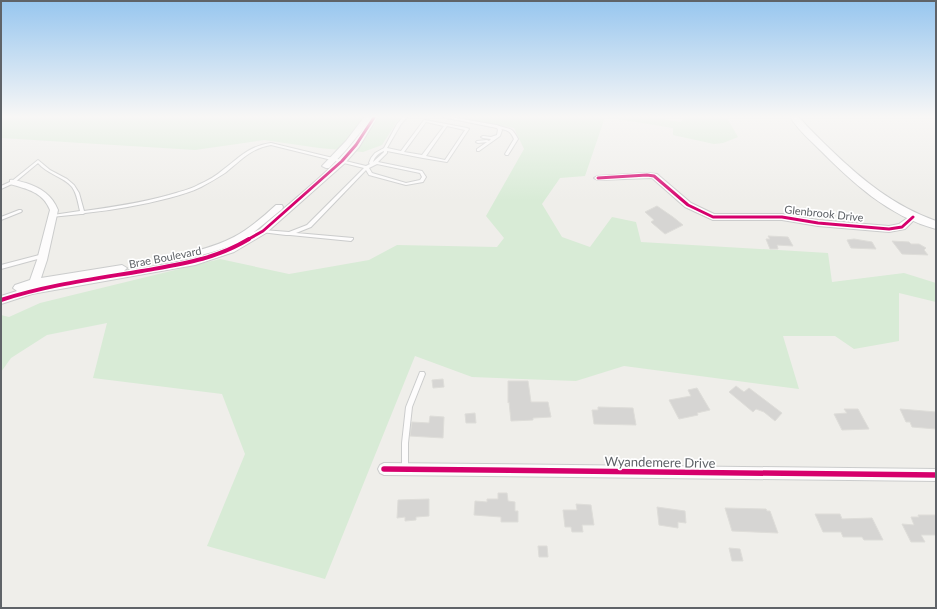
<svg xmlns="http://www.w3.org/2000/svg" width="937" height="609" font-family="Lato,sans-serif">
<style>
.green{fill:#d8ebd6}
.building{fill:#d6d5d3;stroke:#deddd9}
.lines{fill:none;stroke-linecap:round;stroke-linejoin:round}
.service-casing{stroke:#cbcccc;stroke-width:2}
.minor-casing{stroke:#cbcccc;stroke-width:2}
.tertiary-casing{stroke:#cbcccc;stroke-width:2}
.service{fill:#fdfcfc;fill-rule:evenodd}
.minor{fill:#fdfcfc;fill-rule:evenodd}
.tertiary{fill:#fdfcfc;fill-rule:evenodd}
.cycleway-far2-casing{stroke:#fff;stroke-width:5}
.cycleway-far1-casing{stroke:#fff;stroke-width:6}
.cycleway-casing{stroke:#fff;stroke-width:8}
.cycleway-far2{stroke:#d6006c;stroke-width:3}
.cycleway-far1{stroke:#d6006c;stroke-width:4}
.cycleway{stroke:#d6006c;stroke-width:5.5}
.labels{text-anchor:middle;dominant-baseline:central;stroke-width:3.5;stroke-linejoin:round;paint-order:stroke}
.street-label{font-size:11px;fill:#5f6368;stroke:#fff}
.near-street-label{font-size:13px;fill:#5f6368;stroke:#fff}
</style>
<rect width="100%" height="100%" fill="#efeeea"/>
<!-- green -->
<g class="green">
<path d="M 1,116 L 402,116 L 400,117 L 382,145 L 363,152 L 319,148 L 264,140 L 195,150 L 1,138 Z"/>
<path d="M 447,116 L 642,116 L 681,122 L 685,116 L 713,116 L 727,118 L 738,137 L 723,143 L 714,144 L 673,135 L 673,128 L 605,117 L 585,176 L 560,178 L 542,204 L 562,237 L 590,247 L 612,217 L 636,222 L 641,242 L 828,253 L 832,282 L 904,273 L 936,283 L 936,302 L 899,293 L 899,341 L 854,349 L 835,336 L 783,336 L 799,389 L 624,366 L 576,381 L 472,377 L 415,356 L 325,579 L 207,546 L 245,454 L 222,394 L 93,378 L 107,323 L 47,335 L 11,358 L 1,372 L 1,315 L 9,317 L 40,303 L 220,259 L 289,274 L 369,260 L 397,245 L 497,247 L 504,238 L 486,216 L 524,149 L 514,128 Z"/>
</g>
<!-- building -->
<g class="building">
<path d="M 657,206 L 673,217 L 683,225 L 665,234 L 652,223 L 651,222 L 654,220 L 645,212 Z"/>
<path d="M 768,236 L 788,237 L 793,246 L 777,245 L 778,249 L 770,249 L 766,239 L 770,239 Z"/>
<path d="M 854,239 L 872,242 L 876,249 L 851,248 L 847,240 Z"/>
<path d="M 892,241 L 909,242 L 911,244 L 919,244 L 926,248 L 924,250 L 928,255 L 902,254 Z"/>
<path d="M 443,379 L 444,387 L 433,388 L 432,380 Z"/>
<path d="M 508,381 L 528,381 L 531,402 L 548,402 L 551,417 L 533,418 L 533,420 L 511,421 L 509,402 L 508,403 Z"/>
<path d="M 736,386 L 744,392 L 749,388 L 782,413 L 775,421 L 764,412 L 756,409 L 753,412 L 729,392 Z"/>
<path d="M 697,388 L 710,410 L 697,413 L 698,415 L 679,419 L 669,400 L 691,396 L 688,390 Z"/>
<path d="M 598,407 L 633,408 L 636,425 L 594,424 L 592,410 L 598,410 Z"/>
<path d="M 844,409 L 858,409 L 869,429 L 842,430 L 834,414 L 847,413 Z"/>
<path d="M 900,409 L 936,412 L 936,429 L 912,427 L 910,422 L 906,422 Z"/>
<path d="M 475,413 L 476,423 L 466,423 L 465,414 Z"/>
<path d="M 430,416 L 444,417 L 443,438 L 410,436 L 412,422 L 429,423 Z"/>
<path d="M 498,493 L 507,493 L 508,501 L 515,502 L 515,511 L 518,511 L 518,522 L 501,522 L 501,517 L 474,515 L 475,501 L 487,502 L 487,499 L 498,499 Z"/>
<path d="M 429,499 L 429,516 L 416,517 L 416,520 L 405,521 L 405,517 L 397,518 L 398,500 Z"/>
<path d="M 576,504 L 591,505 L 594,525 L 582,525 L 583,532 L 572,532 L 571,527 L 565,527 L 563,510 L 577,510 Z"/>
<path d="M 657,507 L 685,511 L 686,523 L 678,522 L 678,528 L 659,525 Z"/>
<path d="M 725,508 L 766,509 L 767,511 L 770,511 L 778,533 L 732,531 Z"/>
<path d="M 815,514 L 840,514 L 842,519 L 872,518 L 883,540 L 864,540 L 862,537 L 843,537 L 841,532 L 823,532 Z"/>
<path d="M 918,515 L 936,515 L 936,535 L 921,535 L 925,542 L 911,542 L 902,524 L 914,525 L 911,517 L 919,517 Z"/>
<path d="M 538,546 L 547,546 L 548,557 L 539,557 Z"/>
<path d="M 729,548 L 740,549 L 743,561 L 732,561 Z"/>
</g>
<g class="lines">
<defs>
<g id="service">
<path d="M 404,116 L 408,116 L 401,124 L 387,148 L 401,151 L 424,120 L 425,120 L 467,128 L 469,129 L 447,162 L 423,158 L 387,151 L 387,153 L 378,162 L 422,171 L 426,177 L 423,182 L 406,185 L 369,175 L 366,170 L 311,227 L 296,233 L 353,238 L 353,239 L 351,241 L 290,235 L 286,235 L 261,232 L 261,230 L 263,230 L 289,232 L 307,225 L 364,168 L 271,145 C 251,148 240,161 225,173 C 217,178 209,183 201,187 C 191,192 180,195 169,198 C 142,205 113,210 85,213 L 83,214 L 81,214 L 51,217 L 51,216 L 53,215 L 80,211 C 78,203 77,194 72,187 C 64,177 47,174 38,163 L 14,183 L 1,189 L 1,186 L 12,181 L 38,160 L 50,170 L 67,179 L 74,185 L 79,193 L 84,211 C 113,207 141,203 169,195 C 178,192 189,190 198,185 C 207,181 216,176 224,169 C 240,157 249,146 271,143 L 366,166 L 370,164 L 369,163 L 371,158 L 375,153 L 384,148 L 397,124 ZM 426,122 L 444,126 L 422,155 L 404,152 ZM 447,126 L 465,130 L 445,160 L 426,156 ZM 384,151 L 384,152 L 373,162 C 375,156 379,153 384,151 ZM 377,164 L 420,173 L 422,177 L 420,180 L 406,183 L 372,173 L 369,168 Z"/>
<path d="M 440,116 L 446,116 L 496,125 L 497,125 C 508,130 511,125 518,139 L 508,155 L 506,155 L 505,154 L 514,139 C 511,132 508,130 501,129 L 502,130 L 500,136 L 479,151 L 477,151 L 477,149 L 487,142 L 478,143 L 476,142 L 477,141 L 487,140 L 489,141 L 491,139 L 483,138 L 481,137 L 483,136 L 491,137 L 497,135 L 498,130 L 497,128 L 442,117 Z"/>
<path d="M 19,210 L 21,210 L 22,211 L 21,212 L 1,220 L 1,217 Z"/>
<path d="M 43,254 L 45,255 L 45,257 L 1,269 L 1,265 Z"/>
<path d="M 420,372 L 424,372 L 425,374 L 412,407 L 408,443 L 408,468 L 407,470 L 405,471 L 403,470 L 402,468 L 402,443 L 406,407 Z"/>
</g>
<g id="minor">
<path d="M 365,116 L 371,116 L 370,119 L 372,116 L 378,116 L 359,147 L 345,163 L 266,233 L 234,252 L 195,265 L 32,294 L 1,304 L 1,296 L 17,291 L 13,288 L 15,285 L 30,280 L 37,260 L 50,210 C 43,192 27,189 10,184 L 10,180 C 15,179 20,182 26,183 C 41,188 52,195 58,210 L 47,260 L 41,278 L 122,265 L 127,268 L 124,271 C 158,265 203,262 233,245 C 209,254 184,260 159,264 L 154,261 L 159,258 C 184,254 211,249 234,237 C 249,229 263,217 276,205 L 282,205 L 283,207 L 282,209 L 254,232 L 260,229 C 296,197 337,168 364,128 L 346,150 L 329,168 L 326,168 L 322,166 L 346,141 Z"/>
<path d="M 647,173 L 657,174 L 691,203 L 714,214 L 782,214 L 818,220 L 889,226 L 899,224 L 913,214 L 917,217 L 905,229 L 889,232 L 818,226 L 782,220 L 713,220 L 685,207 L 652,178 L 598,180 L 594,178 L 598,176 Z"/>
<path d="M 384,463 L 936,469 L 936,481 L 384,475 L 380,473 L 378,469 L 380,465 Z"/>
</g>
<path id="tertiary" d="M 790,116 L 798,116 C 808,128 819,138 830,149 C 862,180 894,206 936,221 L 936,229 C 888,216 852,182 818,148 C 808,138 796,128 790,116 Z"/>
</defs>
<!-- service casing -->
<use href="#service" class="service-casing"/>
<!-- minor casing -->
<use href="#minor" class="minor-casing"/>
<!-- tertiary casing -->
<use href="#tertiary" class="tertiary-casing"/>
<!-- service -->
<use href="#service" class="service"/>
<!-- minor -->
<use href="#minor" class="minor"/>
<!-- tertiary -->
<use href="#tertiary" class="tertiary"/>
<defs>
<g id="cycleway-far2">
<path d="M 598,178 L 647,175 L 654,176 L 688,205 L 713,217 L 782,217 L 818,223 L 889,229 L 902,227 L 913,217"/>
<path d="M 247,240 L 263,231 L 342,161 L 356,145 L 375,116"/>
</g>
<path id="cycleway-far1" d="M 1,300 C 47,285 94,279 142,271 C 181,264 214,260 249,239"/>
<path id="cycleway" d="M 384,469 L 936,475"/>
</defs>
<!-- cycleway-far2 casing -->
<use href="#cycleway-far2" class="cycleway-far2-casing"/>
<!-- cycleway-far1 casing -->
<use href="#cycleway-far1" class="cycleway-far1-casing"/>
<!-- cycleway casing -->
<use href="#cycleway" class="cycleway-casing"/>
<!-- cycleway-far2 -->
<use href="#cycleway-far2" class="cycleway-far2"/>
<!-- cycleway-far1 -->
<use href="#cycleway-far1" class="cycleway-far1"/>
<!-- cycleway -->
<use href="#cycleway" class="cycleway"/>
</g>
<!-- sky -->
<linearGradient id="sky" x2="0" y2="1"><stop stop-color="#97c6ef"/><stop offset="0.58" stop-color="#f8f7f6"/><stop offset="1" stop-color="#f8f7f6" stop-opacity="0"/></linearGradient>
<rect width="937" height="201" fill="url(#sky)"/>
<g class="labels">
<!-- street labels -->
<g class="street-label">
<text transform="translate(824 213) rotate(6)">Glenbrook Drive</text>
<text transform="translate(165 257) rotate(-11)">Brae Boulevard</text>
</g>
<!-- near-street labels -->
<g class="near-street-label">
<text transform="translate(660 462) rotate(1)">Wyandemere Drive</text>
</g>
</g>
<!-- border -->
<rect width="937" height="609" fill="none" stroke="#5f6368" stroke-width="4"/>
</svg>
